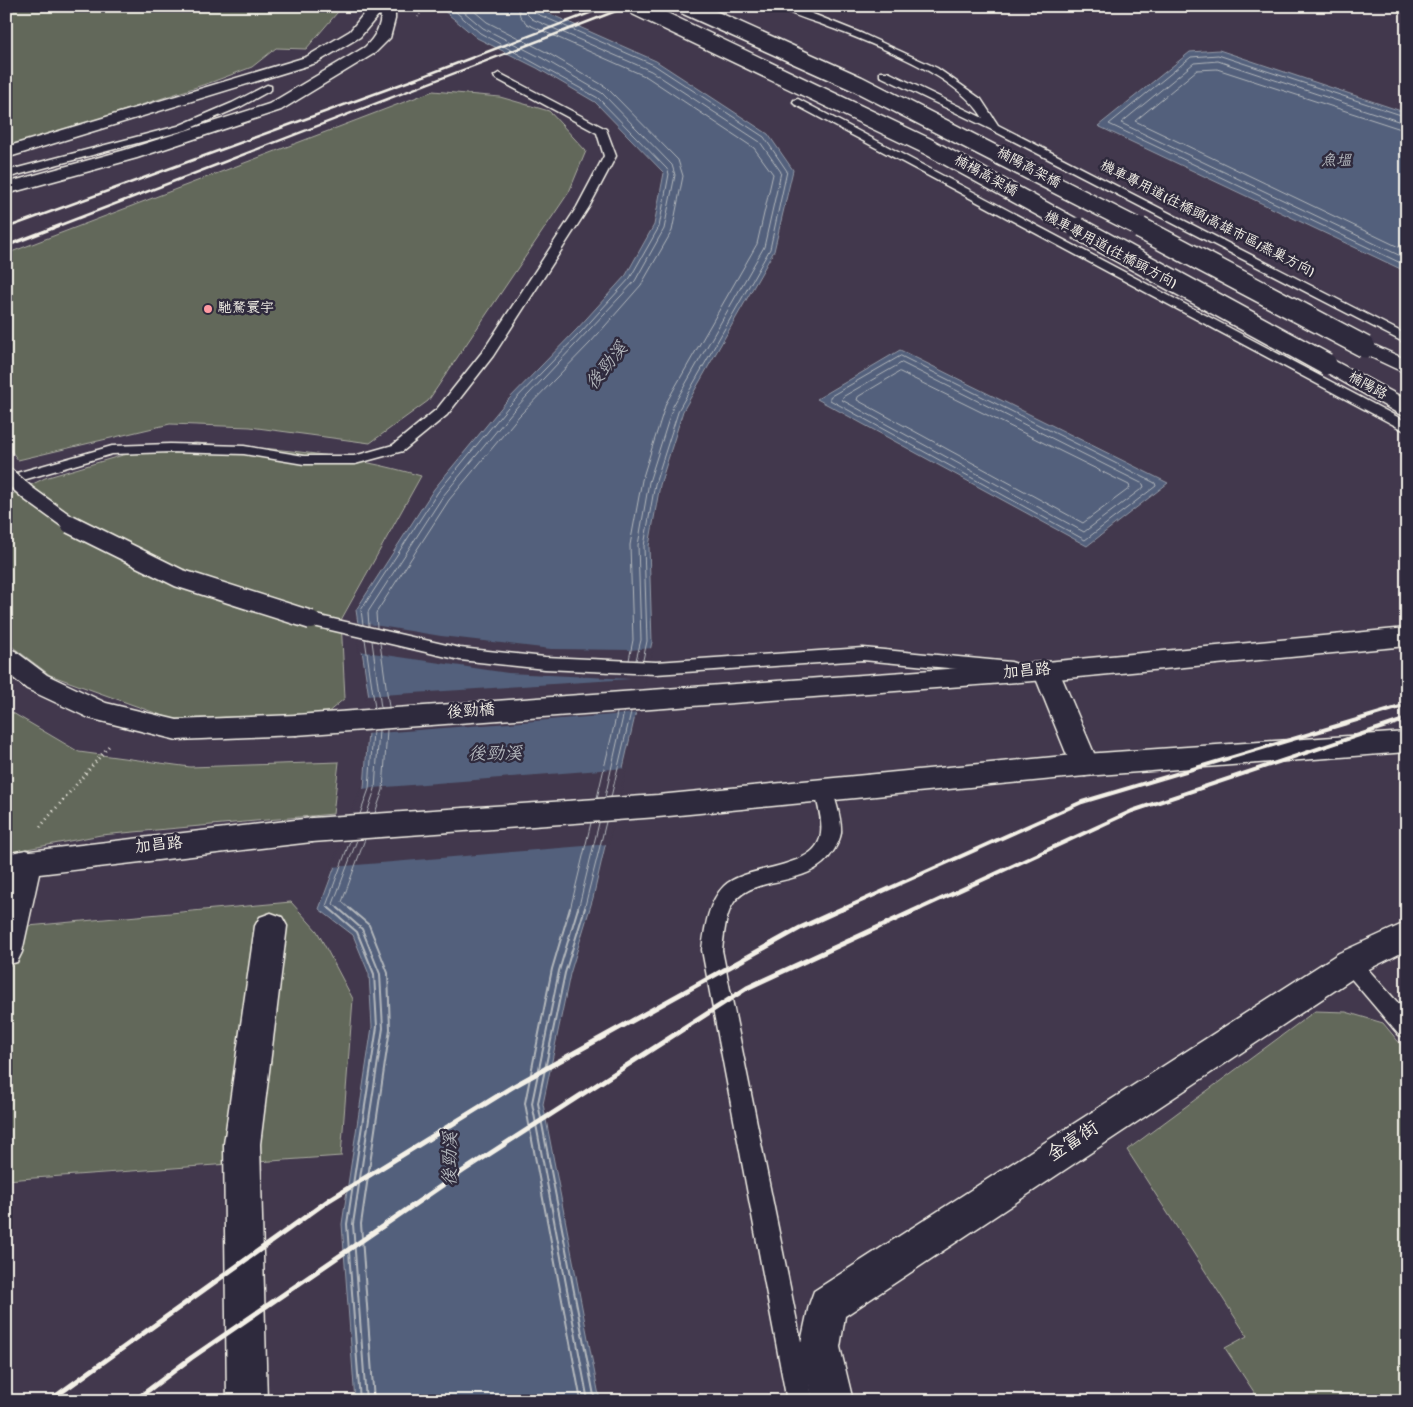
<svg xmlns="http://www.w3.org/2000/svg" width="1413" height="1407" font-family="'Gochi Hand','LXGW WenKai TC',sans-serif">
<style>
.green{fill:#62685a;stroke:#abaca1}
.water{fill:#52607b;stroke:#939aa7}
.pier{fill:#42384d}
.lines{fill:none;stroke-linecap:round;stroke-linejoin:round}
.shore-far1{stroke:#b3b7bc;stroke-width:1}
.shore{stroke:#b3b7bc;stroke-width:2}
.lane-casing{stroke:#f4f1e8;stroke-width:3}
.street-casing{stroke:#f4f1e8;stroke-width:3}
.secondary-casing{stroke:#f4f1e8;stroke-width:3}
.primary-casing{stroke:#f4f1e8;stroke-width:3}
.path-far1{stroke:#f4f1e8;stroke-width:2;stroke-dasharray:0.5 2.5;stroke-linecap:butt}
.path{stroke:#f4f1e8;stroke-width:3;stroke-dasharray:1 4;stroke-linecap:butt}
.lane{fill:#2f2a3d;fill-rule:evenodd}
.street{fill:#2f2a3d;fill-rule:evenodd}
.secondary{fill:#2f2a3d;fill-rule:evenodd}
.primary{fill:#2f2a3d;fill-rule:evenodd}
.rail-far3{stroke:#f4f1e8;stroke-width:2.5}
.rail-far2{stroke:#f4f1e8;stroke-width:3}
.rail-far1{stroke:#f4f1e8;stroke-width:4}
.rail{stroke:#f4f1e8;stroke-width:5}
.lane-bridge-far1-casing{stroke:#f4f1e8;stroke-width:17;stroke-linecap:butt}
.lane-bridge-casing{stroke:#f4f1e8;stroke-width:21;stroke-linecap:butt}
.secondary-bridge-far1-casing{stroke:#f4f1e8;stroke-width:19;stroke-linecap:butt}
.secondary-bridge-casing{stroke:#f4f1e8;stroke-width:24;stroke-linecap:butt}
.lane-bridge-far1{stroke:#2f2a3d;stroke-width:14}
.lane-bridge{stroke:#2f2a3d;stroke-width:18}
.secondary-bridge-far1{stroke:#2f2a3d;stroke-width:16}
.secondary-bridge{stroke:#2f2a3d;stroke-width:21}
.poi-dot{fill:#ff9aa2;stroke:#2f2a3d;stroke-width:2}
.labels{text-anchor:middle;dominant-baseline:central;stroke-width:5;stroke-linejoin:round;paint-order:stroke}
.far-street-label{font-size:14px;fill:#f4f1e8;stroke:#2f2a3d}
.far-poi-label{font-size:14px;fill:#f4f1e8;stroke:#2f2a3d;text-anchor:start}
.far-water-label{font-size:15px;font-style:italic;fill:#b3b7bc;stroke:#2f2a3d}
.street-label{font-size:16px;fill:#f4f1e8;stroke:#2f2a3d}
.water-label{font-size:18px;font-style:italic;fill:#b3b7bc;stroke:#2f2a3d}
.near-street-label{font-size:19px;fill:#f4f1e8;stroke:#2f2a3d}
</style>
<rect width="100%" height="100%" fill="#42384d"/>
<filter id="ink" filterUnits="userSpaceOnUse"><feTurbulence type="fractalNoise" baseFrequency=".02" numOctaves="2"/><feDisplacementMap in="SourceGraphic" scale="10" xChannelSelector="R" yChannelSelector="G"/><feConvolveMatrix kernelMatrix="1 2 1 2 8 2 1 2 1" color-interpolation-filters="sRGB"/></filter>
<g filter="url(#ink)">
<!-- green -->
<g class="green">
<path d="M 7,6 L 343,6 L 306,49 L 276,48 L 252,67 L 212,82 L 55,133 L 6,146 Z"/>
<path d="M 433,91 L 500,97 L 549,111 L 586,151 L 569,192 L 428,401 L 370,443 L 250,427 L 170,424 L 18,460 L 6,444 L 6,254 Z"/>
<path d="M 195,443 C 271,448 348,454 421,476 L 341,620 L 345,698 L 326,714 L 172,719 L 50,675 L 6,642 L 6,497 L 45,478 L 123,455 Z"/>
<path d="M 6,709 L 79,752 L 190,767 L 339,762 L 333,814 L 101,835 L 6,853 Z"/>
<path d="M 291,902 L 317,931 L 353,999 L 341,1156 L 6,1180 L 6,928 Z"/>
<path d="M 1315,1011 L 1346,1012 L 1383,1023 L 1407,1052 L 1407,1401 L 1260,1401 L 1225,1348 L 1247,1336 L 1127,1150 Z"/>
</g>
<!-- water -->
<g class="water">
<path d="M 444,6 L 532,6 L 656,61 L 768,134 L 793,170 L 774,251 L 683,411 L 660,485 L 649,546 L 652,642 L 593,898 L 570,974 L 543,1104 L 600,1401 L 355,1401 L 342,1224 L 372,1027 L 369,974 L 353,935 L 319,909 L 364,788 L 370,704 L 356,610 L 434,489 L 505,403 L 577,329 L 626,275 L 654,225 L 664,173 L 595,102 L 537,68 L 477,38 L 443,10 Z"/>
<path d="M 1219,50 L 1407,113 L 1407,272 L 1098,126 L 1190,52 Z"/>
<path d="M 900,350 L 1168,483 L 1087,546 L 817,399 Z"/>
</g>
<!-- pier -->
<g class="pier">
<path d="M 355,622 L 441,636 L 551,649 L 630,650 L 653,648 L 638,713 L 365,734 L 366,696 L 631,679 L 508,673 L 359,651 Z"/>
<path d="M 626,768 L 608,844 L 332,867 L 361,789 Z"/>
</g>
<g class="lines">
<!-- shore-far1 -->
<g class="shore-far1">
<path d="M 518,6 L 520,16 L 527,24 L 647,77 L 754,148 L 773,174 L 757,244 L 666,403 L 642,480 L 630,545 L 633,640 L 629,660"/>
<path d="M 525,6 L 527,14 L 532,19 L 651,71 L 760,142 L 781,172 L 764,247 L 673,406 L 649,482 L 638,545 L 641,640 L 636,660"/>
<path d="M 532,6 L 535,13 L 654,65 L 764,137 L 787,171 L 770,249 L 679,409 L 655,484 L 644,546 L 647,641 L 643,660"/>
<path d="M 1407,117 L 1218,55 L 1191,57 L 1109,124 L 1407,266"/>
<path d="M 1407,124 L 1218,61 L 1194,63 L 1121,123 L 1407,259"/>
<path d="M 1407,131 L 1217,69 L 1197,70 L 1135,121 L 1407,251"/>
<path d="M 901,356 L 1155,483 L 1156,486 L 1085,540 L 830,400 L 830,397 Z"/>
<path d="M 902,363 L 1143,484 L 1144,487 L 1084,532 L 842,400 L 843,397 Z"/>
<path d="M 900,372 L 1129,485 L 1130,488 L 1083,523 L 857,400 L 858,397 Z"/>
<path d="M 363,625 L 361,610 L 438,492 L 508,407 L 581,332 L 630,278 L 659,227 L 669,174 L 667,169 L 598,98 L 480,33 L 449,6"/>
<path d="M 369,626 L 368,612 L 443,496 L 513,411 L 635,281 L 664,229 L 675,175 L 672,165 L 602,93 L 542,58 L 483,28 L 457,6"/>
<path d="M 377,628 L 376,613 L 449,500 L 519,416 L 591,342 L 641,285 L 672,231 L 683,176 L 678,160 L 606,87 L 546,52 L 487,22 L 468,6"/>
<path d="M 365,639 L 375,708"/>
<path d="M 372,641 L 381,708"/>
<path d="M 380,643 L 389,707"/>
<path d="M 605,797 L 624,712"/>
<path d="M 611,797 L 631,712"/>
<path d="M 597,798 L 617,713"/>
<path d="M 367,813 L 375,789 L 379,730"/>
<path d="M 375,813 L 383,790 L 387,730"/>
<path d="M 360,814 L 369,789 L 373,731"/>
<path d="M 330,910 L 326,906 L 350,841"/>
<path d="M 340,910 L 333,904 L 357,840"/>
<path d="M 351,910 L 342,902 L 365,839"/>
<path d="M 570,910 L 591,823"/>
<path d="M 578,910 L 599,823"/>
<path d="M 584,910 L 606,822"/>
</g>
<!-- shore -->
<g class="shore">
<path d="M 329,908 L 357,932 L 374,974 L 377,1027 L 347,1224 L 360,1401"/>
<path d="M 338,908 L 362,929 L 380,974 L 383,1028 L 353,1224 L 366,1401"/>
<path d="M 349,908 L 369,925 L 388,973 L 390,1029 L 361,1224 L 374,1401"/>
<path d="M 570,908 L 552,969 L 525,1103 L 581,1401"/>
<path d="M 578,908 L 559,971 L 532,1103 L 588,1401"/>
<path d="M 585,908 L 565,973 L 538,1103 L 595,1401"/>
</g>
<defs>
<g id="lane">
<path d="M 780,6 L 793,6 L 863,34 L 937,68 L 981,99 L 998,125 L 1407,335 L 1407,344 L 990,129 L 880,76 L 880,72 L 888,72 L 983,118 C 959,75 870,43 826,26 C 811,20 791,16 780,6 Z"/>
<path d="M 499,73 L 606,129 L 616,156 L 589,207 L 493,356 L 447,415 L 403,451 L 355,464 L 304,464 L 244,454 L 170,452 L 112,454 L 6,485 L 6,476 L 112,446 L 170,444 L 244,446 L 304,456 L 354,456 L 393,445 L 437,409 L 483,351 L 577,207 L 604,156 L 597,133 L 495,78 L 494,76 Z"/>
<path d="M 267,85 L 271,86 L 271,90 L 240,107 L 186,130 L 6,178 L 6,171 L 178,126 L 232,103 Z"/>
<path d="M 798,99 L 1407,422 L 1407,432 L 794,104 L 793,102 L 794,100 Z"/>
<path d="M 311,614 L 460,648 L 545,657 L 656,662 L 863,648 L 1011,662 L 1017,664 L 1020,668 L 1017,672 L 1011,674 L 863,660 L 656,674 L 545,669 L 460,660 L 305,624 L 303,620 L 305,616 Z"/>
<path d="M 824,784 L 831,786 L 833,791 C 836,804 842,819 841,833 C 840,839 837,845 834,850 C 810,890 756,873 734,902 C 725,915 724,935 722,950 L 813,1401 L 787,1401 L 702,950 C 705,928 708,902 724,886 C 746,864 818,871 821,833 C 823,819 817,804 815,791 L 817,786 Z"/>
<path d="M 1350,954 L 1357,957 L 1407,1013 L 1407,1037 L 1399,1035 L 1343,969 L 1340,963 L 1343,957 Z"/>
</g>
<g id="street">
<path d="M 6,649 L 15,651 L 47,675 L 106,703 L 177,720 L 296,715 L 306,718 L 310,725 L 306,732 L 296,735 L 177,740 L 89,718 L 27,689 L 6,672 Z"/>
<path d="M 1046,662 L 1056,664 L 1059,671 L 1099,765 L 1095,773 L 1085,776 L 1075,773 L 1071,765 L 1033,671 L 1036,664 Z"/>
<path d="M 312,818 L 323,822 L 327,830 L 323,838 L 312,842 L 39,874 L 22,952 L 17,962 L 6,965 L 6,854 L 26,850 L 30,851 Z"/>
<path d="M 271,913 L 282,917 L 287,926 L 260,1144 L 267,1401 L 227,1401 L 224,1144 L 255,926 L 260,917 Z"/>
<path d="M 1407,922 L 1407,950 L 1361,973 L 845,1316 L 840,1347 L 853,1401 L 813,1401 L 800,1347 L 809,1305 L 814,1291 L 1339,953 Z"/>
</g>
<g id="secondary">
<path d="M 1365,341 L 1407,360 L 1407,374 L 1358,351 L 1355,347 L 1358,343 Z"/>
<path d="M 1326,358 L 1333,360 L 1407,400 L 1407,416 L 1399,414 L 1319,368 L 1315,364 L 1319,360 Z"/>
<path d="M 1407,628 L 1407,646 L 1046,680 L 296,735 L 286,732 L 282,725 L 286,718 L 296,715 L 1046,662 Z"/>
<path d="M 1407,732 L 1407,752 L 1085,776 L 658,817 L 312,842 L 301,838 L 297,830 L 301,822 L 312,818 L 658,795 L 1085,754 Z"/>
</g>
<path id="primary" d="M 370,6 L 395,6 L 395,19 L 390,38 L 375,53 L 281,110 L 137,158 L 6,194 L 6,183 L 125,150 L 269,104 L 365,47 C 375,37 381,27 381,12 L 360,37 L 316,63 L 6,158 L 6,147 L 306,57 L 350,31 Z"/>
</defs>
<!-- lane casing -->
<use href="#lane" class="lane-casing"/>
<!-- street casing -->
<use href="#street" class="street-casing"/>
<!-- secondary casing -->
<use href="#secondary" class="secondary-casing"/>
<!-- primary casing -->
<use href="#primary" class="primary-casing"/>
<!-- path-far1 -->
<path class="path-far1" d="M 418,17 L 425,6"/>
<!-- path -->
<path class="path" d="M 40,827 L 109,746"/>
<!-- lane -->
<use href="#lane" class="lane"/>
<!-- street -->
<use href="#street" class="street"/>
<!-- secondary -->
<use href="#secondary" class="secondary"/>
<!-- primary -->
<use href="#primary" class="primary"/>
<!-- rail-far3 -->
<g class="rail-far3">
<path d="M 6,228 L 429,74 L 608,6"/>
<path d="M 50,229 L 629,6"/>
</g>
<!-- rail-far2 -->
<path class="rail-far2" d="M 6,246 L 53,228"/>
<!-- rail-far1 -->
<g class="rail-far1">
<path d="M 841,910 L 1082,802 L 1407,705"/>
<path d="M 917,910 L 1132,811 L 1407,719"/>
</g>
<!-- rail -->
<g class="rail">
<path d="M 49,1401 L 329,1200 L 514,1086 L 800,928 L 844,908"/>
<path d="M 134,1401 L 191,1358 L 463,1171 L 747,988 L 920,908"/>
</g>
<defs>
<path id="lane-bridge-far1" d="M 6,474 L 29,494 L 72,525"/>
<path id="lane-bridge" d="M 70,524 L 179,578 L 311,620"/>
<g id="secondary-bridge-far1">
<path d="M 634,6 L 927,146 L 1079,229"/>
<path d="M 685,6 L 858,84 L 1142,229"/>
</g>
<g id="secondary-bridge">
<path d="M 1077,228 L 1326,364"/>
<path d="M 1140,228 L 1365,347"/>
</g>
</defs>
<!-- lane-bridge-far1 casing -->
<use href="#lane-bridge-far1" class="lane-bridge-far1-casing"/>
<!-- lane-bridge casing -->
<use href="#lane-bridge" class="lane-bridge-casing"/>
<!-- secondary-bridge-far1 casing -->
<use href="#secondary-bridge-far1" class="secondary-bridge-far1-casing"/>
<!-- secondary-bridge casing -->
<use href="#secondary-bridge" class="secondary-bridge-casing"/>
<!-- lane-bridge-far1 -->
<use href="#lane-bridge-far1" class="lane-bridge-far1"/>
<!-- lane-bridge -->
<use href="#lane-bridge" class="lane-bridge"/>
<!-- secondary-bridge-far1 -->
<use href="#secondary-bridge-far1" class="secondary-bridge-far1"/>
<!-- secondary-bridge -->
<use href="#secondary-bridge" class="secondary-bridge"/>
</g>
</g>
<!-- markers -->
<circle class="poi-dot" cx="208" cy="309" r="5"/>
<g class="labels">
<!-- far-street labels -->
<g class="far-street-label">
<text transform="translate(1028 169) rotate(28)">楠陽高架橋</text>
<text transform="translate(985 177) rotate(29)">楠楊高架橋</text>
<text transform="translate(1207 220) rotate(27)">機車專用道(往橋頭/高雄市區/燕巢方向)</text>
<text transform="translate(1110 251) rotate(28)">機車專用道(往橋頭方向)</text>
<text transform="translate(1367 387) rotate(29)">楠陽路</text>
</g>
<!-- far-poi labels -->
<g class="far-poi-label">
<text x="218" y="309">馳騖寰宇</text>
</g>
<!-- far-water labels -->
<g class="far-water-label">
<text x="1336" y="162">魚塭</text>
</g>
<!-- street labels -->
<g class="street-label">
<text transform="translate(1027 673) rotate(-5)">加昌路</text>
<text transform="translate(471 713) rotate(-4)">後勁橋</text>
<text transform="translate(159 847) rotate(-6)">加昌路</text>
</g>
<!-- water labels -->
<g class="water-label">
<text transform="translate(608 367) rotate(-51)">後勁溪</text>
<text x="495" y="755">後勁溪</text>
<text transform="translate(452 1159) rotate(-89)">後勁溪</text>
</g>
<!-- near-street labels -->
<g class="near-street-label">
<text transform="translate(1074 1143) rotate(-33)">金富街</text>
</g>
</g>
<!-- margin -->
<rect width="1413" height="1407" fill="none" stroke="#2f2a3d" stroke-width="25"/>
<rect x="12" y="12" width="1388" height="1382" fill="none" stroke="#f4f1e8" stroke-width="2" filter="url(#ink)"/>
</svg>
